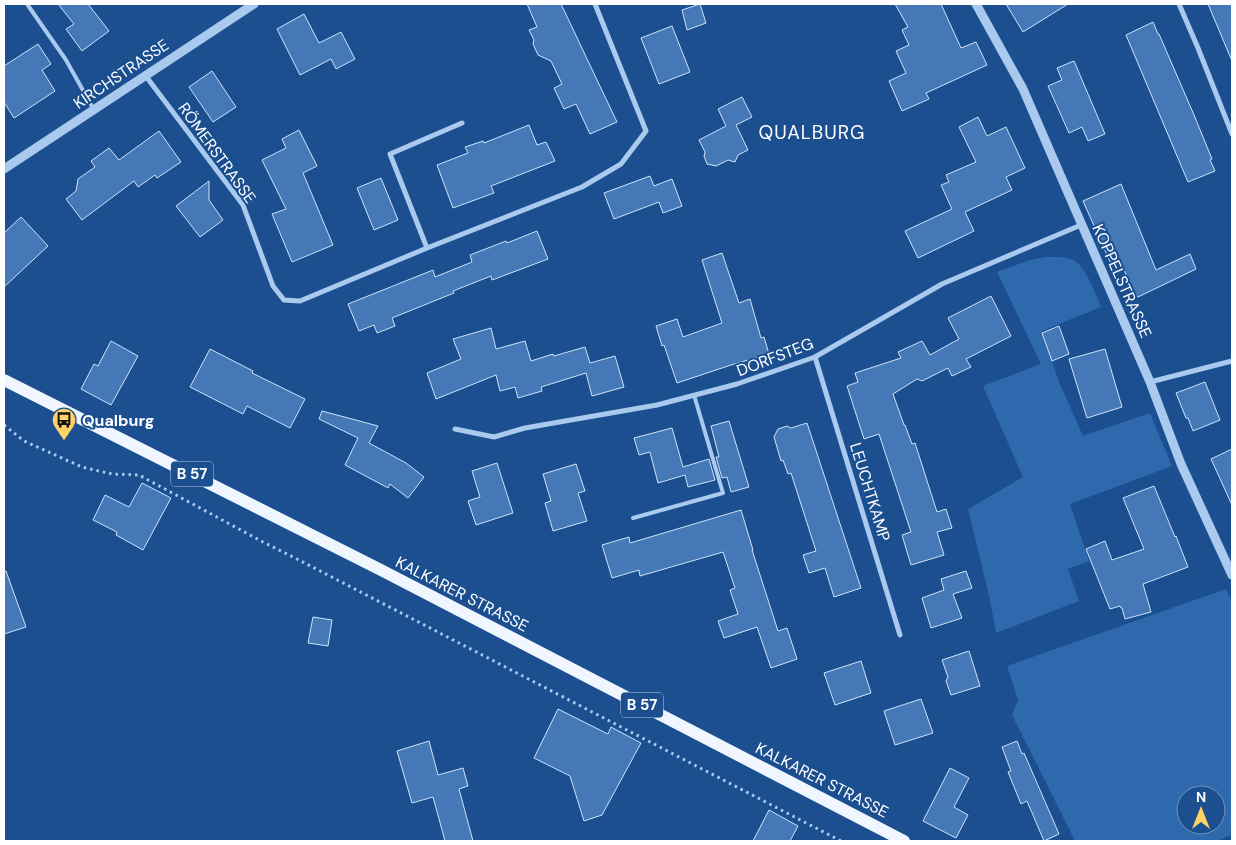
<svg xmlns="http://www.w3.org/2000/svg" width="1236" height="845" font-family="'DM Sans',sans-serif">
<style>
.green{fill:#2e69ad;fill-rule:evenodd}
.building{fill:#4478b7;stroke:#cfe3fa}
.lines{fill:none;stroke-linecap:round;stroke-linejoin:round}
.path{stroke:#a9c9ee;stroke-width:3;stroke-dasharray:2.5 4;stroke-linecap:butt}
.service{stroke:#a9c9ee;stroke-width:4}
.minor{stroke:#a9c9ee;stroke-width:5}
.tertiary{stroke:#a9c9ee;stroke-width:9}
.primary{stroke:#f0f6ff;stroke-width:12}
.labels{text-anchor:middle;dominant-baseline:central;stroke-width:4;stroke-linejoin:round;paint-order:stroke}
.shield{fill:#1b4f8f;stroke:#bbcadd;stroke-width:1}
.shield-label{font-size:15px;font-weight:bold;fill:#fff}
.street-label{font-size:16px;fill:#fff;stroke:#1b4f8f}
.poi-label{font-size:16px;font-weight:bold;fill:#fff;stroke:#1b4f8f;text-anchor:start}
.quarter-label{font-size:19px;letter-spacing:1px;fill:#fff;stroke:#1b4f8f}
</style>
<rect width="100%" height="100%" fill="#1b4f8f"/>
<!-- green -->
<g class="green">
<path d="M 1046,257 C 1055,257 1065,256 1073,260 C 1086,266 1096,295 1101,307 L 1042,331 L 1059,382 L 1083,436 L 1150,413 L 1172,466 L 1070,504 L 1089,561 L 1068,569 L 1079,601 L 996,633 L 990,600 L 968,509 L 1023,477 L 983,386 L 1041,364 L 997,272 L 1030,260 Z"/>
<path d="M 1226,589 L 1232,602 L 1232,835 L 1216,841 L 1075,841 L 1012,715 L 1018,700 L 1007,666 ZM 1186,795 L 1216,795 L 1216,825 L 1186,825 Z"/>
</g>
<!-- building -->
<g class="building">
<path d="M 58,4 L 88,4 L 109,31 L 82,51 L 66,29 L 74,24 Z"/>
<path d="M 527,4 L 561,4 L 617,122 L 590,134 L 576,104 L 564,109 L 554,88 L 562,84 L 551,61 L 538,55 L 533,44 L 534,40 L 529,30 L 537,27 Z"/>
<path d="M 700,4 L 706,23 L 687,30 L 682,10 Z"/>
<path d="M 895,4 L 941,4 L 961,48 L 976,42 L 987,65 L 926,93 L 929,99 L 902,111 L 889,81 L 906,73 L 896,51 L 909,45 L 902,30 L 908,27 Z"/>
<path d="M 1006,4 L 1068,4 L 1023,32 Z"/>
<path d="M 1208,4 L 1232,4 L 1232,61 Z"/>
<path d="M 304,14 L 319,43 L 341,32 L 355,59 L 336,69 L 331,59 L 300,75 L 277,29 Z"/>
<path d="M 1153,22 L 1158,34 L 1159,34 L 1194,115 L 1212,159 L 1210,160 L 1215,171 L 1188,182 L 1126,35 Z"/>
<path d="M 672,26 L 690,72 L 659,84 L 641,38 Z"/>
<path d="M 38,44 L 51,64 L 42,70 L 55,91 L 14,118 L 4,102 L 4,66 Z"/>
<path d="M 1074,61 L 1105,134 L 1088,141 L 1082,127 L 1069,133 L 1048,86 L 1062,80 L 1057,68 Z"/>
<path d="M 212,71 L 236,107 L 213,122 L 189,87 Z"/>
<path d="M 742,97 L 752,117 L 736,125 L 748,150 L 738,155 L 735,162 L 728,160 L 716,166 L 707,164 L 704,156 L 705,152 L 699,140 L 726,126 L 718,109 Z"/>
<path d="M 978,117 L 987,136 L 1006,127 L 1025,168 L 1006,177 L 1012,190 L 965,212 L 974,231 L 918,258 L 905,231 L 952,209 L 941,185 L 949,182 L 946,175 L 976,162 L 959,127 Z"/>
<path d="M 529,125 L 537,145 L 546,142 L 555,161 L 491,186 L 494,193 L 453,208 L 437,165 L 468,153 L 465,147 L 483,141 L 484,143 Z"/>
<path d="M 299,130 L 317,166 L 303,173 L 333,245 L 292,262 L 272,214 L 286,209 L 262,160 L 286,148 L 282,139 Z"/>
<path d="M 159,131 L 181,162 L 157,178 L 155,175 L 138,187 L 134,181 L 82,220 L 66,199 L 76,191 L 78,179 L 95,167 L 91,161 L 109,148 L 119,160 Z"/>
<path d="M 650,176 L 654,186 L 672,179 L 682,206 L 663,213 L 659,202 L 614,219 L 604,193 Z"/>
<path d="M 381,178 L 398,220 L 374,230 L 357,188 Z"/>
<path d="M 209,181 L 209,200 L 223,220 L 200,237 L 176,206 Z"/>
<path d="M 1121,184 L 1156,270 L 1190,254 L 1196,269 L 1138,297 L 1138,296 L 1135,297 L 1120,260 L 1111,264 L 1083,201 Z"/>
<path d="M 21,217 L 48,246 L 4,287 L 4,233 Z"/>
<path d="M 537,231 L 548,259 L 492,280 L 491,276 L 453,291 L 454,293 L 392,318 L 395,326 L 377,333 L 374,325 L 359,331 L 348,304 L 433,270 L 435,277 L 472,262 L 470,255 L 506,241 L 507,243 Z"/>
<path d="M 722,253 L 739,303 L 750,299 L 761,338 L 764,337 L 769,354 L 731,365 L 677,383 L 664,345 L 662,346 L 656,326 L 677,319 L 683,337 L 722,323 L 702,260 Z"/>
<path d="M 991,296 L 1011,336 L 966,359 L 971,367 L 952,376 L 948,368 L 922,381 L 917,379 L 893,394 L 904,425 L 905,425 L 912,444 L 915,443 L 937,512 L 946,509 L 952,528 L 937,532 L 944,555 L 911,565 L 902,535 L 911,532 L 879,434 L 864,439 L 847,386 L 858,382 L 855,373 L 901,358 L 898,352 L 922,341 L 930,355 L 959,339 L 948,318 Z"/>
<path d="M 1059,326 L 1069,354 L 1052,361 L 1042,333 Z"/>
<path d="M 491,328 L 496,349 L 525,341 L 531,361 L 553,354 L 554,356 L 585,347 L 590,363 L 615,356 L 624,387 L 592,396 L 586,373 L 541,387 L 542,391 L 518,398 L 515,387 L 500,391 L 496,375 L 436,399 L 427,373 L 461,359 L 453,339 Z"/>
<path d="M 111,341 L 138,356 L 111,405 L 81,389 L 94,364 L 98,366 Z"/>
<path d="M 210,349 L 253,371 L 252,373 L 305,399 L 290,428 L 247,406 L 243,414 L 190,387 Z"/>
<path d="M 1105,349 L 1122,407 L 1087,418 L 1069,359 Z"/>
<path d="M 1205,382 L 1220,420 L 1193,431 L 1188,418 L 1186,418 L 1176,393 Z"/>
<path d="M 322,411 L 378,426 L 369,443 L 406,463 L 424,477 L 408,498 L 390,484 L 388,488 L 345,465 L 358,438 L 319,419 Z"/>
<path d="M 729,421 L 749,487 L 731,492 L 727,477 L 722,478 L 716,457 L 719,457 L 711,426 Z"/>
<path d="M 807,423 L 861,588 L 834,597 L 825,568 L 809,573 L 803,555 L 816,551 L 791,473 L 788,474 L 783,460 L 781,461 L 774,437 L 778,429 L 787,426 L 791,428 Z"/>
<path d="M 672,428 L 683,467 L 709,459 L 715,480 L 688,487 L 685,475 L 658,483 L 650,452 L 639,455 L 634,438 Z"/>
<path d="M 1232,449 L 1232,505 L 1211,459 Z"/>
<path d="M 497,463 L 513,513 L 476,525 L 468,501 L 480,497 L 472,471 Z"/>
<path d="M 576,464 L 585,491 L 578,493 L 587,521 L 553,531 L 545,503 L 551,501 L 543,474 Z"/>
<path d="M 142,483 L 171,498 L 143,550 L 116,535 L 117,532 L 93,520 L 105,495 L 129,507 Z"/>
<path d="M 1154,486 L 1175,537 L 1176,536 L 1188,567 L 1143,584 L 1151,612 L 1125,619 L 1122,608 L 1121,608 L 1120,606 L 1110,609 L 1086,549 L 1105,541 L 1112,560 L 1144,549 L 1123,498 Z"/>
<path d="M 741,510 L 753,550 L 752,550 L 778,631 L 787,628 L 797,659 L 771,668 L 757,627 L 724,638 L 718,621 L 738,614 L 730,590 L 735,588 L 723,552 L 640,576 L 639,570 L 612,578 L 602,545 L 629,537 L 630,543 Z"/>
<path d="M 4,571 L 6,571 L 26,627 L 4,634 Z"/>
<path d="M 966,571 L 972,588 L 953,594 L 962,618 L 931,628 L 922,598 L 944,590 L 941,579 Z"/>
<path d="M 313,617 L 332,620 L 328,646 L 308,643 Z"/>
<path d="M 969,651 L 980,686 L 951,695 L 946,681 L 948,677 L 942,660 Z"/>
<path d="M 861,661 L 871,693 L 835,705 L 824,673 Z"/>
<path d="M 921,699 L 933,733 L 895,745 L 884,711 Z"/>
<path d="M 558,709 L 608,734 L 611,727 L 641,743 L 602,815 L 584,821 L 570,776 L 534,758 Z"/>
<path d="M 429,741 L 438,775 L 463,768 L 468,786 L 459,789 L 473,841 L 445,841 L 433,797 L 412,803 L 397,751 Z"/>
<path d="M 1017,741 L 1022,754 L 1024,753 L 1059,834 L 1044,841 L 1027,801 L 1021,804 L 1008,772 L 1011,771 L 1002,747 Z"/>
<path d="M 950,768 L 969,778 L 954,807 L 968,815 L 956,838 L 923,821 Z"/>
<path d="M 769,810 L 798,826 L 790,841 L 753,841 Z"/>
</g>
<g class="lines">
<!-- path -->
<path class="path" d="M 4,425 L 24,441 L 82,467 L 112,474 L 139,475 L 263,542 L 297,559 L 841,841"/>
<!-- service -->
<g class="service">
<path d="M 27,4 L 66,60 L 94,110"/>
<path d="M 633,518 L 723,493 L 694,395"/>
</g>
<!-- minor -->
<g class="minor">
<path d="M 1179,4 L 1198,48 L 1232,134"/>
<path d="M 145,75 L 243,205 L 273,286 L 284,300 L 300,301 L 427,248 L 582,187 L 621,164 L 646,131 L 595,4"/>
<path d="M 427,248 L 390,154 L 462,123"/>
<path d="M 815,357 L 900,635"/>
<path d="M 1150,382 L 1232,361"/>
<path d="M 455,429 L 494,437 L 525,428 L 657,405 L 737,384 L 815,357 L 942,284 L 1081,225"/>
</g>
<!-- tertiary -->
<g class="tertiary">
<path d="M 976,4 L 1023,89 L 1150,382 L 1181,464 L 1232,575"/>
<path d="M 4,169 L 254,4"/>
</g>
<!-- primary -->
<path class="primary" d="M 4,380 L 381,570 L 904,841"/>
</g>
<!-- icons -->
<defs>
<symbol id="bus-pin" viewBox="-11 -11 22 30"><path d="M0 17L-7.5 6A9.5 9.5 0 1 1 7.5 6Z" fill="#ffd166" stroke="#1b4f8f"/><path d="M-5-6H5V4H4V6H2V4H-2V6H-4V4H-5ZM-3.5-4V0h7V-4ZM-3.5 1.2v1.5H-2V1.2ZM2 1.2v1.5H3.5V1.2Z" fill="#111"/></symbol>
</defs>
<g fill-rule="evenodd">
<use href="#bus-pin" x="50" y="406" width="28" height="38"/>
</g>
<g class="labels">
<!-- shield labels -->
<g class="shield">
<rect x="171" y="461.5" width="42" height="25" rx="4"/>
<rect x="621" y="692.5" width="42" height="25" rx="4"/>
</g>
<g class="shield-label">
<text x="192" y="474">B 57</text>
<text x="642" y="705">B 57</text>
</g>
<!-- street labels -->
<g class="street-label">
<text transform="translate(121 74) rotate(-34)">KIRCHSTRASSE</text>
<text transform="translate(217 153) rotate(54)">RÖMERSTRASSE</text>
<text transform="translate(1122 281) rotate(66)">KOPPELSTRASSE</text>
<text transform="translate(775 357) rotate(-21)">DORFSTEG</text>
<text transform="translate(870 492) rotate(73)">LEUCHTKAMP</text>
<text transform="translate(462 594) rotate(27)">KALKARER STRASSE</text>
<text transform="translate(822 780) rotate(27)">KALKARER STRASSE</text>
</g>
<!-- poi labels -->
<g class="poi-label">
<text x="82" y="420">Qualburg</text>
</g>
<!-- quarter labels -->
<g class="quarter-label">
<text x="812" y="132">QUALBURG</text>
</g>
</g>
<!-- border -->
<rect width="1236" height="845" fill="none" stroke="#ffffff" stroke-width="10"/>
<!-- north arrow -->
<g transform="translate(1201 810)"><circle r="24" fill="#1b4f8f" stroke="#7695bc"/>
<path d="M0-4L9 19L0 12L-9 19Z" fill="#ffd166"/>
<text y="-8" font-size="14" font-weight="bold" text-anchor="middle" fill="#ffffff">N</text>
</g>
</svg>
